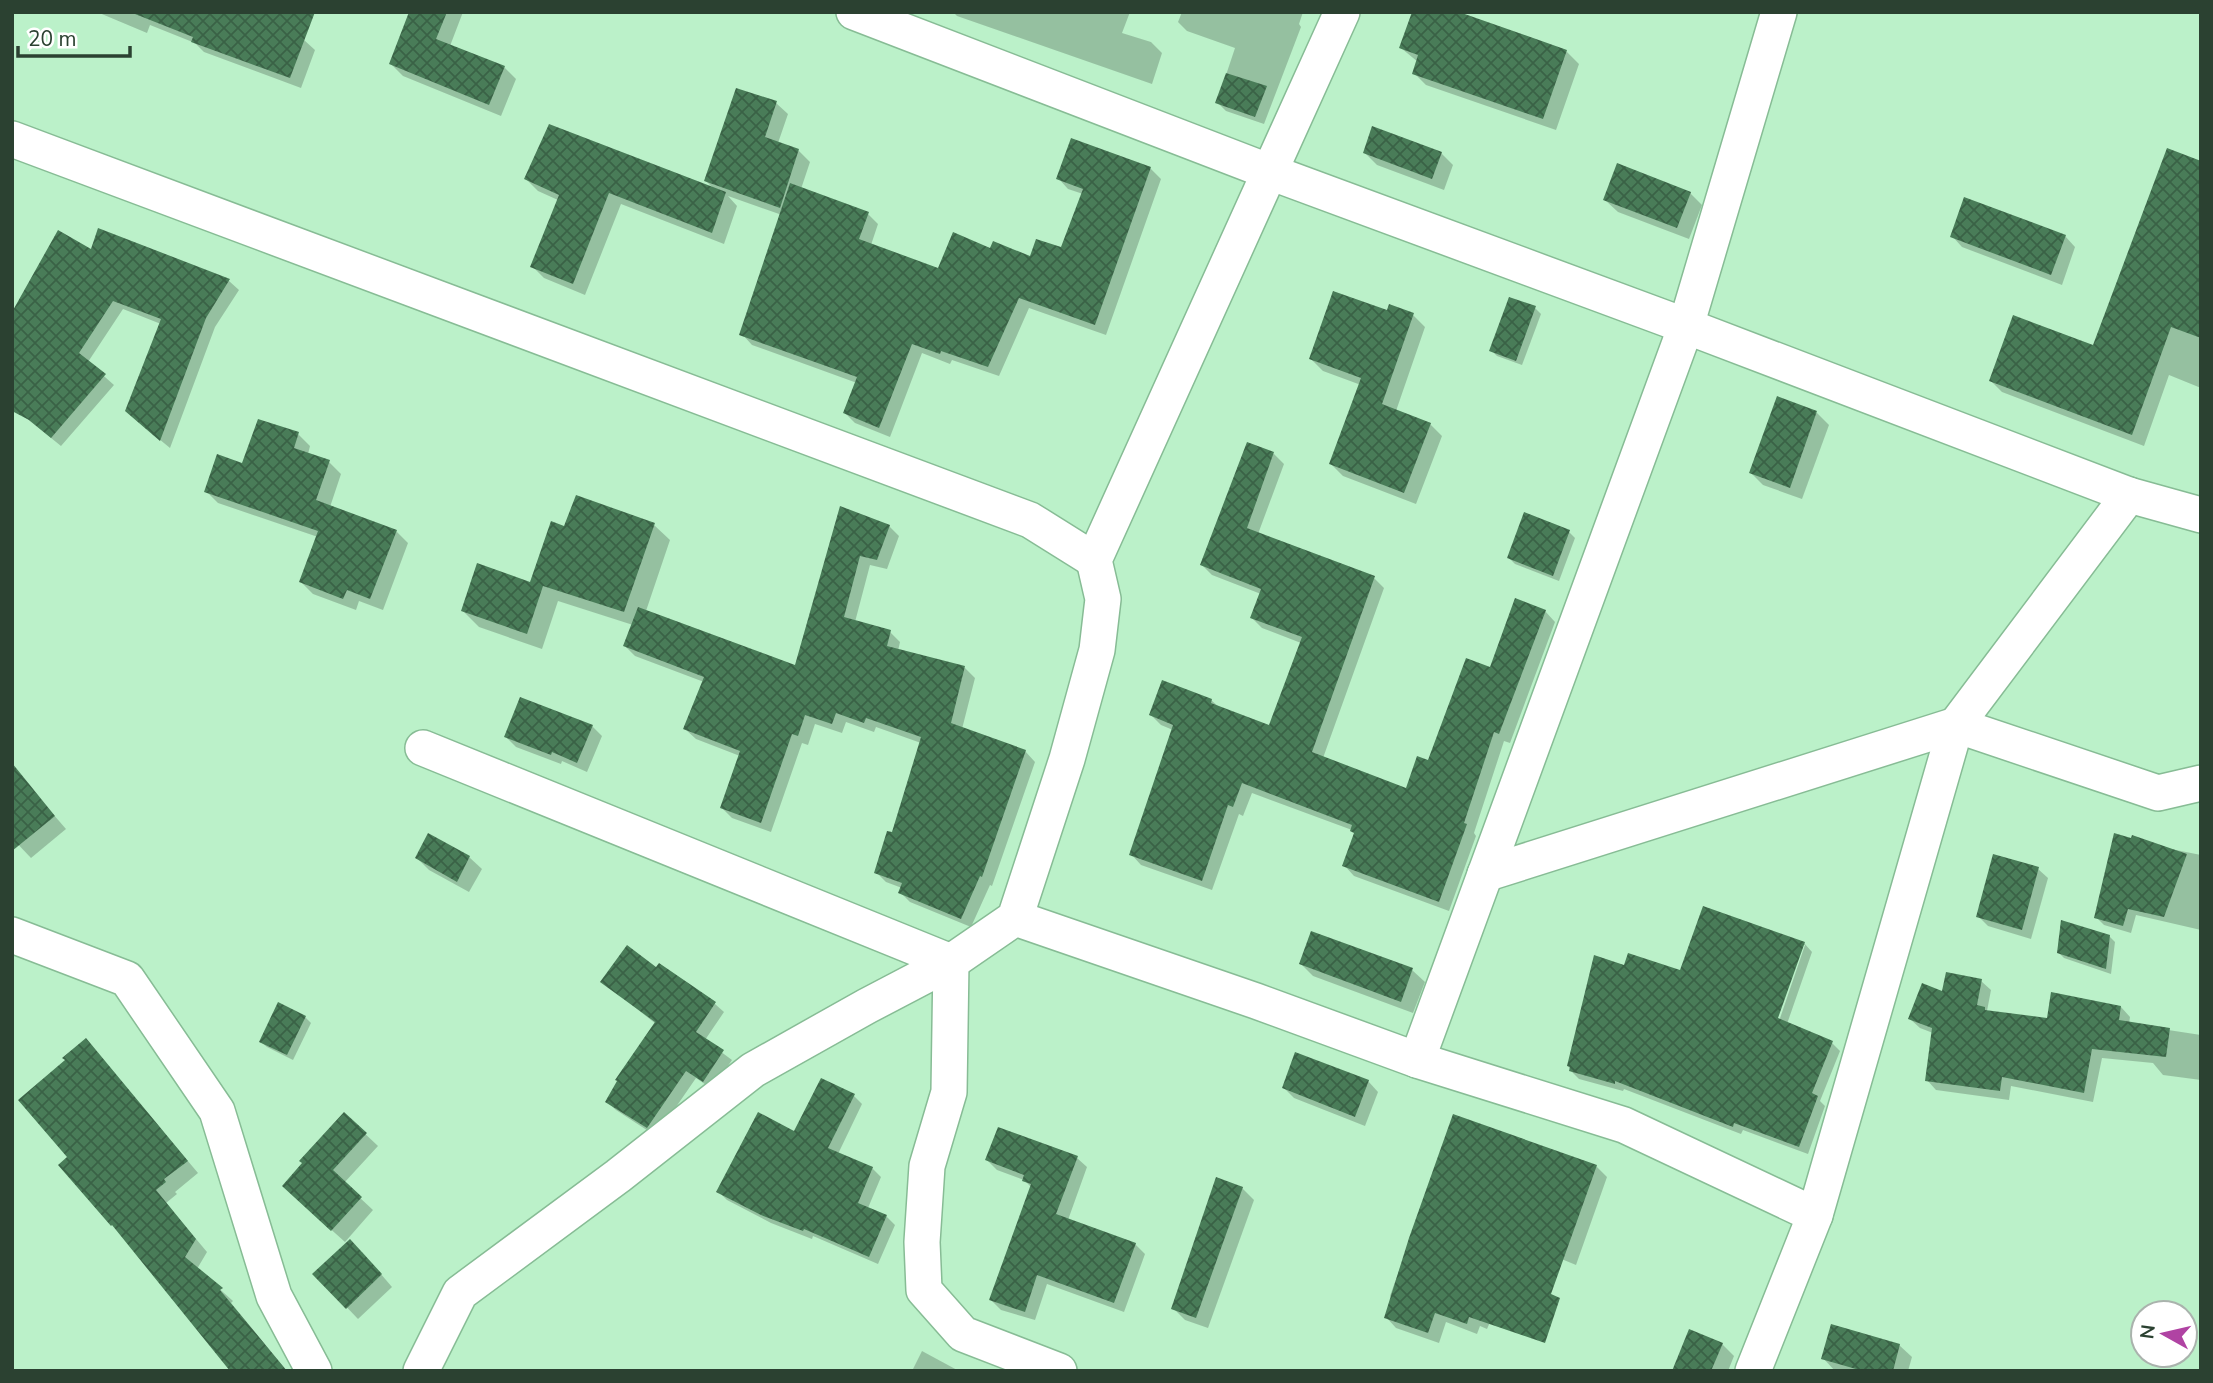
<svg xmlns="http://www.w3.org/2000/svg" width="2213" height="1383" font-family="'Nunito Sans',sans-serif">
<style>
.shadow{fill:#0003;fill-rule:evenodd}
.building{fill:url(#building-cross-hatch)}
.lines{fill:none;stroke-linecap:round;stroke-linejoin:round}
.street-casing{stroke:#87bc95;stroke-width:38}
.street{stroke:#fff;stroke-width:35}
</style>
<defs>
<pattern id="building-cross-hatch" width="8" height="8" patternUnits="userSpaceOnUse" patternTransform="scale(1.75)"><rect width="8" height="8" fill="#497c58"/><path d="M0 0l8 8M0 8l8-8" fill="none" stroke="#3a6246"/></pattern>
</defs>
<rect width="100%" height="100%" fill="#bbf1c9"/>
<!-- shadow -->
<g class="shadow">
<path d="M 97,12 L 236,12 L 304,40 L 315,50 L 301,88 L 204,52 L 195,43 L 150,25 L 147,33 Z"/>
<path d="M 411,12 L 463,12 L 450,46 L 504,67 L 516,79 L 501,116 L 403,76 L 391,64 Z"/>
<path d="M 953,12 L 1130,12 L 1122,33 L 1151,42 L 1162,53 L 1152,84 L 957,16 Z"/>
<path d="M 1182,12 L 1303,12 L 1299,24 L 1301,27 L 1264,124 L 1226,111 L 1217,102 L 1235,48 L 1187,31 L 1178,22 Z"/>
<path d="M 1401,48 L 1566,51 L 1579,64 L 1556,130 L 1426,85 L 1414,73 L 1418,62 Z"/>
<path d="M 776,103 L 788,114 L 778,143 L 798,150 L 810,162 L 801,189 L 868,214 L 878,224 L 871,245 L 939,270 L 991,250 L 1031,259 L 1062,250 L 1083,194 L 1068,189 L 1058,178 L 1150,168 L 1161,179 L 1106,335 L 1029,308 L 999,376 L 952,360 L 950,364 L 922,353 L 890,437 L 855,423 L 845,413 L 857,383 L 752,345 L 742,334 L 782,215 L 728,196 L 737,206 L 724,244 L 621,204 L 585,295 L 544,278 L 532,266 L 558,200 L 538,191 L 526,179 L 715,190 L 706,181 Z"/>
<path d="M 1365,153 L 1441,153 L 1453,165 L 1444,190 L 1377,165 Z"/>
<path d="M 2201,162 L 2201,388 L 2169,375 L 2144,446 L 2002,392 L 1991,381 L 2094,348 Z"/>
<path d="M 1690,193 L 1702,205 L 1689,239 L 1618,212 L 1605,200 Z"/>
<path d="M 99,230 L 229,281 L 239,290 L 215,327 L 170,448 L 136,420 L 161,324 L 123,309 L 88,362 L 114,385 L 61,446 L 20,413 Z"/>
<path d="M 1952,236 L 2065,236 L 2075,247 L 2062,285 L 1962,247 Z"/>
<path d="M 1535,308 L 1541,314 L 1522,365 L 1497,356 L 1491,350 Z"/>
<path d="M 1388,313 L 1413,315 L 1425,327 L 1396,411 L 1430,424 L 1442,436 L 1416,504 L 1343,476 L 1331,464 L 1361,385 L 1323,371 L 1311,359 Z"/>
<path d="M 1778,399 L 1817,413 L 1829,425 L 1802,499 L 1763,485 L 1751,473 Z"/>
<path d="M 298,434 L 310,446 L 308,454 L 329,462 L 341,474 L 330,507 L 396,531 L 408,543 L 383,610 L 359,601 L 356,610 L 313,594 L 301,582 L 318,537 L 218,503 L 206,491 L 244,465 Z"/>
<path d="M 1248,445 L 1274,454 L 1284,464 L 1258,534 L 1374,578 L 1384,588 L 1323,758 L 1407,790 L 1491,669 L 1545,611 L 1555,622 L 1510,743 L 1504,741 L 1474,833 L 1476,836 L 1449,911 L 1354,876 L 1344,865 L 1355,834 L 1352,830 L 1252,793 L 1243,816 L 1239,814 L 1212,890 L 1141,865 L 1131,854 L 1173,730 L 1161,725 L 1151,715 L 1211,700 L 1219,707 L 1270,727 L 1301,643 L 1262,628 L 1252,618 L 1261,594 L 1212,575 L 1202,565 Z"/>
<path d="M 577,497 L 654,525 L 670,540 L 646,611 L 797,668 L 841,509 L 889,526 L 899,536 L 887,569 L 870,565 L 855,622 L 890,632 L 900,642 L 898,651 L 965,668 L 975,678 L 962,729 L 1025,751 L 1035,762 L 992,886 L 990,885 L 971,927 L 910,902 L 900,892 L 902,888 L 886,882 L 876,872 L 893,834 L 921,743 L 876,727 L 874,732 L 846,722 L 842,733 L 815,724 L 808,745 L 802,743 L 771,832 L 732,818 L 722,808 L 740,756 L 696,739 L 685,729 L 704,682 L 635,656 L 625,646 L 633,625 L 558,601 L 542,649 L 479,627 L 463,611 L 531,584 L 565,528 Z"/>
<path d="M 1525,514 L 1569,532 L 1575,538 L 1559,581 L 1515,564 L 1509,558 Z"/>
<path d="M 592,726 L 602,736 L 587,772 L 562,761 L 561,764 L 516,747 L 506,737 Z"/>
<path d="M 26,783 L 66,829 L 31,858 L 12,838 Z"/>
<path d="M 429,836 L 469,857 L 482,869 L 469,892 L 429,870 L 417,858 Z"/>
<path d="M 2166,848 L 2201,855 L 2201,930 L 2136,915 L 2131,933 L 2104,925 L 2096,917 Z"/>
<path d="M 2038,869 L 2048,878 L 2031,939 L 1988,926 L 1978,916 Z"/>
<path d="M 2109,936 L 2115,942 L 2111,974 L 2064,958 L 2058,952 Z"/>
<path d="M 1804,943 L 1812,952 L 1787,1024 L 1832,1043 L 1840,1051 L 1820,1101 L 1825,1106 L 1808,1154 L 1743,1130 L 1741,1134 L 1624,1089 L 1623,1091 L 1579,1079 L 1571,1071 L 1568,1066 L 1625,967 L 1681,972 ZM 1802,945 L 1805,945 L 1777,1027 L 1774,1026 Z"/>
<path d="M 1301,964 L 1412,970 L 1425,982 L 1413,1013 L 1313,976 Z"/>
<path d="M 659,966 L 715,1004 L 724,1012 L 705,1040 L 732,1060 L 712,1089 L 696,1078 L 656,1136 L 616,1110 L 607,1102 L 656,1024 L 603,982 L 656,969 Z"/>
<path d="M 1981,981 L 1991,990 L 1987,1011 L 2049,1020 L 2121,1007 L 2130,1017 L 2129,1024 L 2201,1035 L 2201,1080 L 2163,1075 L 2153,1063 L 2102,1058 L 2093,1102 L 2011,1086 L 2009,1100 L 1936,1090 L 1927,1080 L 1933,1033 L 1920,1028 L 1910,1019 L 1943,993 Z"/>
<path d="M 305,1017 L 311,1023 L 293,1060 L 267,1047 L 261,1042 Z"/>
<path d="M 86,1040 L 198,1173 L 175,1192 L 177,1194 L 166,1203 L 207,1252 L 197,1269 L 233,1301 L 231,1303 L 287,1371 L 124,1237 L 61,1165 L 69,1158 L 67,1061 Z"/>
<path d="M 1368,1081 L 1378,1092 L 1365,1126 L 1294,1098 L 1284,1088 Z"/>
<path d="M 854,1096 L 862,1104 L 838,1154 L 872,1168 L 881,1177 L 868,1208 L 886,1216 L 895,1225 L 878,1264 L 813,1236 L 812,1239 L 771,1223 L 727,1200 L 718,1191 L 795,1133 Z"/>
<path d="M 344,1114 L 378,1146 L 344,1183 L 373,1210 L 345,1242 L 296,1198 Z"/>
<path d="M 1454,1116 L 1596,1166 L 1607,1177 L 1576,1265 L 1525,1244 L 1487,1329 L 1480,1326 L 1477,1334 L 1446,1322 L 1439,1343 L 1396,1328 L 1386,1317 L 1393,1299 L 1390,1296 Z"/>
<path d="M 1077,1158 L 1087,1167 L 1068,1220 L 1135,1244 L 1145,1254 L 1124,1312 L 1047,1284 L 1035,1320 L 1001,1310 L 991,1300 L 1032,1188 L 1024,1180 L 997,1170 L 987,1160 Z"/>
<path d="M 1242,1188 L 1254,1200 L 1208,1328 L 1185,1320 L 1173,1308 Z"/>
<path d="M 362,1252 L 392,1287 L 358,1319 L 315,1274 Z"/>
<path d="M 1722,1344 L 1734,1356 L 1728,1371 L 1675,1371 Z"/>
<path d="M 1899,1345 L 1912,1357 L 1908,1371 L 1835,1371 L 1823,1358 Z"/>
<path d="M 922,1351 L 959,1371 L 912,1371 Z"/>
</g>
<!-- building -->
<g class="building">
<path d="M 136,12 L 315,12 L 290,78 L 191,42 L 193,37 L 135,14 Z"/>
<path d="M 409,12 L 447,12 L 436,39 L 505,66 L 489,105 L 389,64 Z"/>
<path d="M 1412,12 L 1459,12 L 1567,50 L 1543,119 L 1412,74 L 1418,55 L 1399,48 Z"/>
<path d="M 1226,73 L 1267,86 L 1255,117 L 1215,103 Z"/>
<path d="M 736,88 L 777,101 L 765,137 L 799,149 L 780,208 L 704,181 Z"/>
<path d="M 549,124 L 726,192 L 712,233 L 609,193 L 573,284 L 530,267 L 559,195 L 524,179 Z"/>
<path d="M 1372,126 L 1442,152 L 1432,179 L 1363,153 Z"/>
<path d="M 1071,138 L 1151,167 L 1095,325 L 1019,298 L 988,367 L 941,351 L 940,354 L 912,344 L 879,428 L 843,413 L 857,377 L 739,335 L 790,183 L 869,212 L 859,239 L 938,268 L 953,232 L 990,248 L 993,241 L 1030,256 L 1036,239 L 1061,247 L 1083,189 L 1056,179 Z"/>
<path d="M 2167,148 L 2201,161 L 2201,338 L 2171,327 L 2132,435 L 1989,381 L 2013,315 L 2093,345 Z"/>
<path d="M 1617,163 L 1691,192 L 1677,228 L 1603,200 Z"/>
<path d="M 1964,197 L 2066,235 L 2051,275 L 1950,237 Z"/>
<path d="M 98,228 L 230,279 L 206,318 L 160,441 L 125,411 L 161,319 L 113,301 L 79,353 L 106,374 L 51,438 L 29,420 L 12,411 L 12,312 L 58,230 L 91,249 Z"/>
<path d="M 1333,291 L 1387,310 L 1389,304 L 1414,313 L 1382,404 L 1431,423 L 1404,493 L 1329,464 L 1361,378 L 1309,359 Z"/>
<path d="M 1509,297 L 1536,306 L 1516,361 L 1489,351 Z"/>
<path d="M 1777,396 L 1817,411 L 1790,488 L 1749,473 Z"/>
<path d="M 258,419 L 299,432 L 294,448 L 330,460 L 316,500 L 397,530 L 370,599 L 347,590 L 343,599 L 299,582 L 318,531 L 204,492 L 217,454 L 242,463 Z"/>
<path d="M 1247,442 L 1274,452 L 1247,528 L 1375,576 L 1312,752 L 1406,788 L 1417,756 L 1428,760 L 1466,658 L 1490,667 L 1515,598 L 1546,610 L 1499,734 L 1494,732 L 1464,823 L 1467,824 L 1439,902 L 1342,866 L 1354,833 L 1350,831 L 1352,825 L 1242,783 L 1233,807 L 1228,805 L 1202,881 L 1129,855 L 1173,725 L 1149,715 L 1162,680 L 1212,699 L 1211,703 L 1269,725 L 1302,637 L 1250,618 L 1261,589 L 1200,565 Z"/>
<path d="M 576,495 L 655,523 L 624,612 L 543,586 L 527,634 L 461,611 L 477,563 L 530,582 L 551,521 L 564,526 Z"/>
<path d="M 840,506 L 890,525 L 877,560 L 860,556 L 844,617 L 891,630 L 887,646 L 965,666 L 951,723 L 1026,750 L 982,877 L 980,876 L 961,919 L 898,893 L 902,883 L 874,873 L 887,831 L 892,832 L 921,737 L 866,718 L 864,723 L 836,713 L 832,724 L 805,715 L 798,736 L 792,734 L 761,823 L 720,808 L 740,751 L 683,729 L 704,677 L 623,646 L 638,607 L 795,665 Z"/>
<path d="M 1524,512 L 1570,530 L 1553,576 L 1507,558 Z"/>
<path d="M 520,697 L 593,725 L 577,763 L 552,752 L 551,755 L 504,737 Z"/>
<path d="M 12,763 L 55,816 L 12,851 Z"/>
<path d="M 428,833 L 470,856 L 457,882 L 415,858 Z"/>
<path d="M 2114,833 L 2131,838 L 2132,835 L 2187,854 L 2164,917 L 2128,909 L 2123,926 L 2094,918 Z"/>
<path d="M 1993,854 L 2039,867 L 2022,930 L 1976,917 Z"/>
<path d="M 1703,906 L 1805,942 L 1778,1018 L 1833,1041 L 1812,1093 L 1818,1096 L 1799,1147 L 1734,1123 L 1733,1127 L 1615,1081 L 1615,1084 L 1569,1071 L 1570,1067 L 1567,1066 L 1594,955 L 1624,965 L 1628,953 L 1680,970 Z"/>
<path d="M 2061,920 L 2110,935 L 2106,969 L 2057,953 Z"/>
<path d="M 1311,931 L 1413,968 L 1401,1002 L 1299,964 Z"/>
<path d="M 627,945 L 656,967 L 659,963 L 716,1002 L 696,1032 L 724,1050 L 703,1082 L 686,1071 L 647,1128 L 605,1102 L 617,1081 L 615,1080 L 655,1022 L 600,982 Z"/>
<path d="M 1946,972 L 1982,979 L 1977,1005 L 1985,1007 L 1985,1010 L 2047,1018 L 2051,992 L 2121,1006 L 2119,1020 L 2170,1028 L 2166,1057 L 2092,1049 L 2084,1093 L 2002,1077 L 2000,1091 L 1925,1081 L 1932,1028 L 1908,1019 L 1922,983 L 1942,991 Z"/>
<path d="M 278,1002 L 306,1016 L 287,1055 L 259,1042 Z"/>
<path d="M 86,1038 L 188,1161 L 164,1179 L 166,1182 L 156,1190 L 196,1239 L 185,1257 L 223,1288 L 220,1290 L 287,1371 L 230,1371 L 112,1225 L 111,1226 L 58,1165 L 67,1157 L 18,1100 L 65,1060 L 62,1058 Z"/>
<path d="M 1295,1052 L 1369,1080 L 1355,1117 L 1282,1088 Z"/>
<path d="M 821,1078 L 855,1094 L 828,1148 L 873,1167 L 858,1203 L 887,1215 L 869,1257 L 804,1229 L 803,1231 L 761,1215 L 716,1192 L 758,1112 L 794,1131 Z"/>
<path d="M 344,1112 L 367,1133 L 333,1170 L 362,1197 L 331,1231 L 282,1186 L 302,1163 L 299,1161 Z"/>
<path d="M 1453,1114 L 1597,1165 L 1551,1294 L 1560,1298 L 1545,1343 L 1469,1317 L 1467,1324 L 1435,1313 L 1428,1333 L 1384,1318 L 1409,1238 Z"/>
<path d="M 998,1127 L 1078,1156 L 1056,1214 L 1136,1243 L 1114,1303 L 1037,1275 L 1025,1312 L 989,1300 L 1031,1184 L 1022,1181 L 1024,1175 L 985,1160 Z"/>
<path d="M 1216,1177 L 1243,1187 L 1196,1318 L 1171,1309 Z"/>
<path d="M 350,1239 L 382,1274 L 346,1309 L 312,1274 Z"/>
<path d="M 1831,1324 L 1900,1344 L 1893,1371 L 1863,1371 L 1821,1359 Z"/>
<path d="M 1689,1329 L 1723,1343 L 1711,1371 L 1672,1371 Z"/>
</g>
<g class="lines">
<defs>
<g id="street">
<path d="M 854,12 L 1270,172 L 1686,326 L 2129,495 L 2201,515"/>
<path d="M 12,139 L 1030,520 L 1094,560"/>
<path d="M 423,748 L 951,962"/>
<path d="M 1485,874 L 1956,725 L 2158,793 L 2201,783"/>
<path d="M 1015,918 L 1256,1001 L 1417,1060 L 1624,1125 L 1815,1215"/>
<path d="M 12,935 L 127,979 L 217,1111 L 274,1296 L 314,1371"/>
<path d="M 951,962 L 949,1092 L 927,1166 L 922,1242 L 924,1290 L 963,1334 L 1059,1371"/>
<path d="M 1417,1060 L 1686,326 L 1779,12"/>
<path d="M 421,1371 L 460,1293 L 618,1176 L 753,1070 L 867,1006 L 951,962 L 1015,918 L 1067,759 L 1097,650 L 1103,599 L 1094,560 L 1342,12"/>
<path d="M 1753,1371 L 1815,1215 L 1956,725 L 2129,495"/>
</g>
</defs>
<!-- street casing -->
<use href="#street" class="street-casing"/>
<!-- street -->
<use href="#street" class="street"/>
</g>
<!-- border -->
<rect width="2213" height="1383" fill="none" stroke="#2b4131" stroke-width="28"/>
<!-- north arrow -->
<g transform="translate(2164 1334) rotate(278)"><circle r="33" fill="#ffffff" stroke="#aab3ad" stroke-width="2"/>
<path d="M0-5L12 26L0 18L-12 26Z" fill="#b043a3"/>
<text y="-10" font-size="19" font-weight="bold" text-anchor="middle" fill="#2b4131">N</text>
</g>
<!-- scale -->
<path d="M18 46v10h112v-10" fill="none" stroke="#2b4131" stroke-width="3.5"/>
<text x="28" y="46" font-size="21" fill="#2b4131" stroke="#ffffff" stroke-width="5" paint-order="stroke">20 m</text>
</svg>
